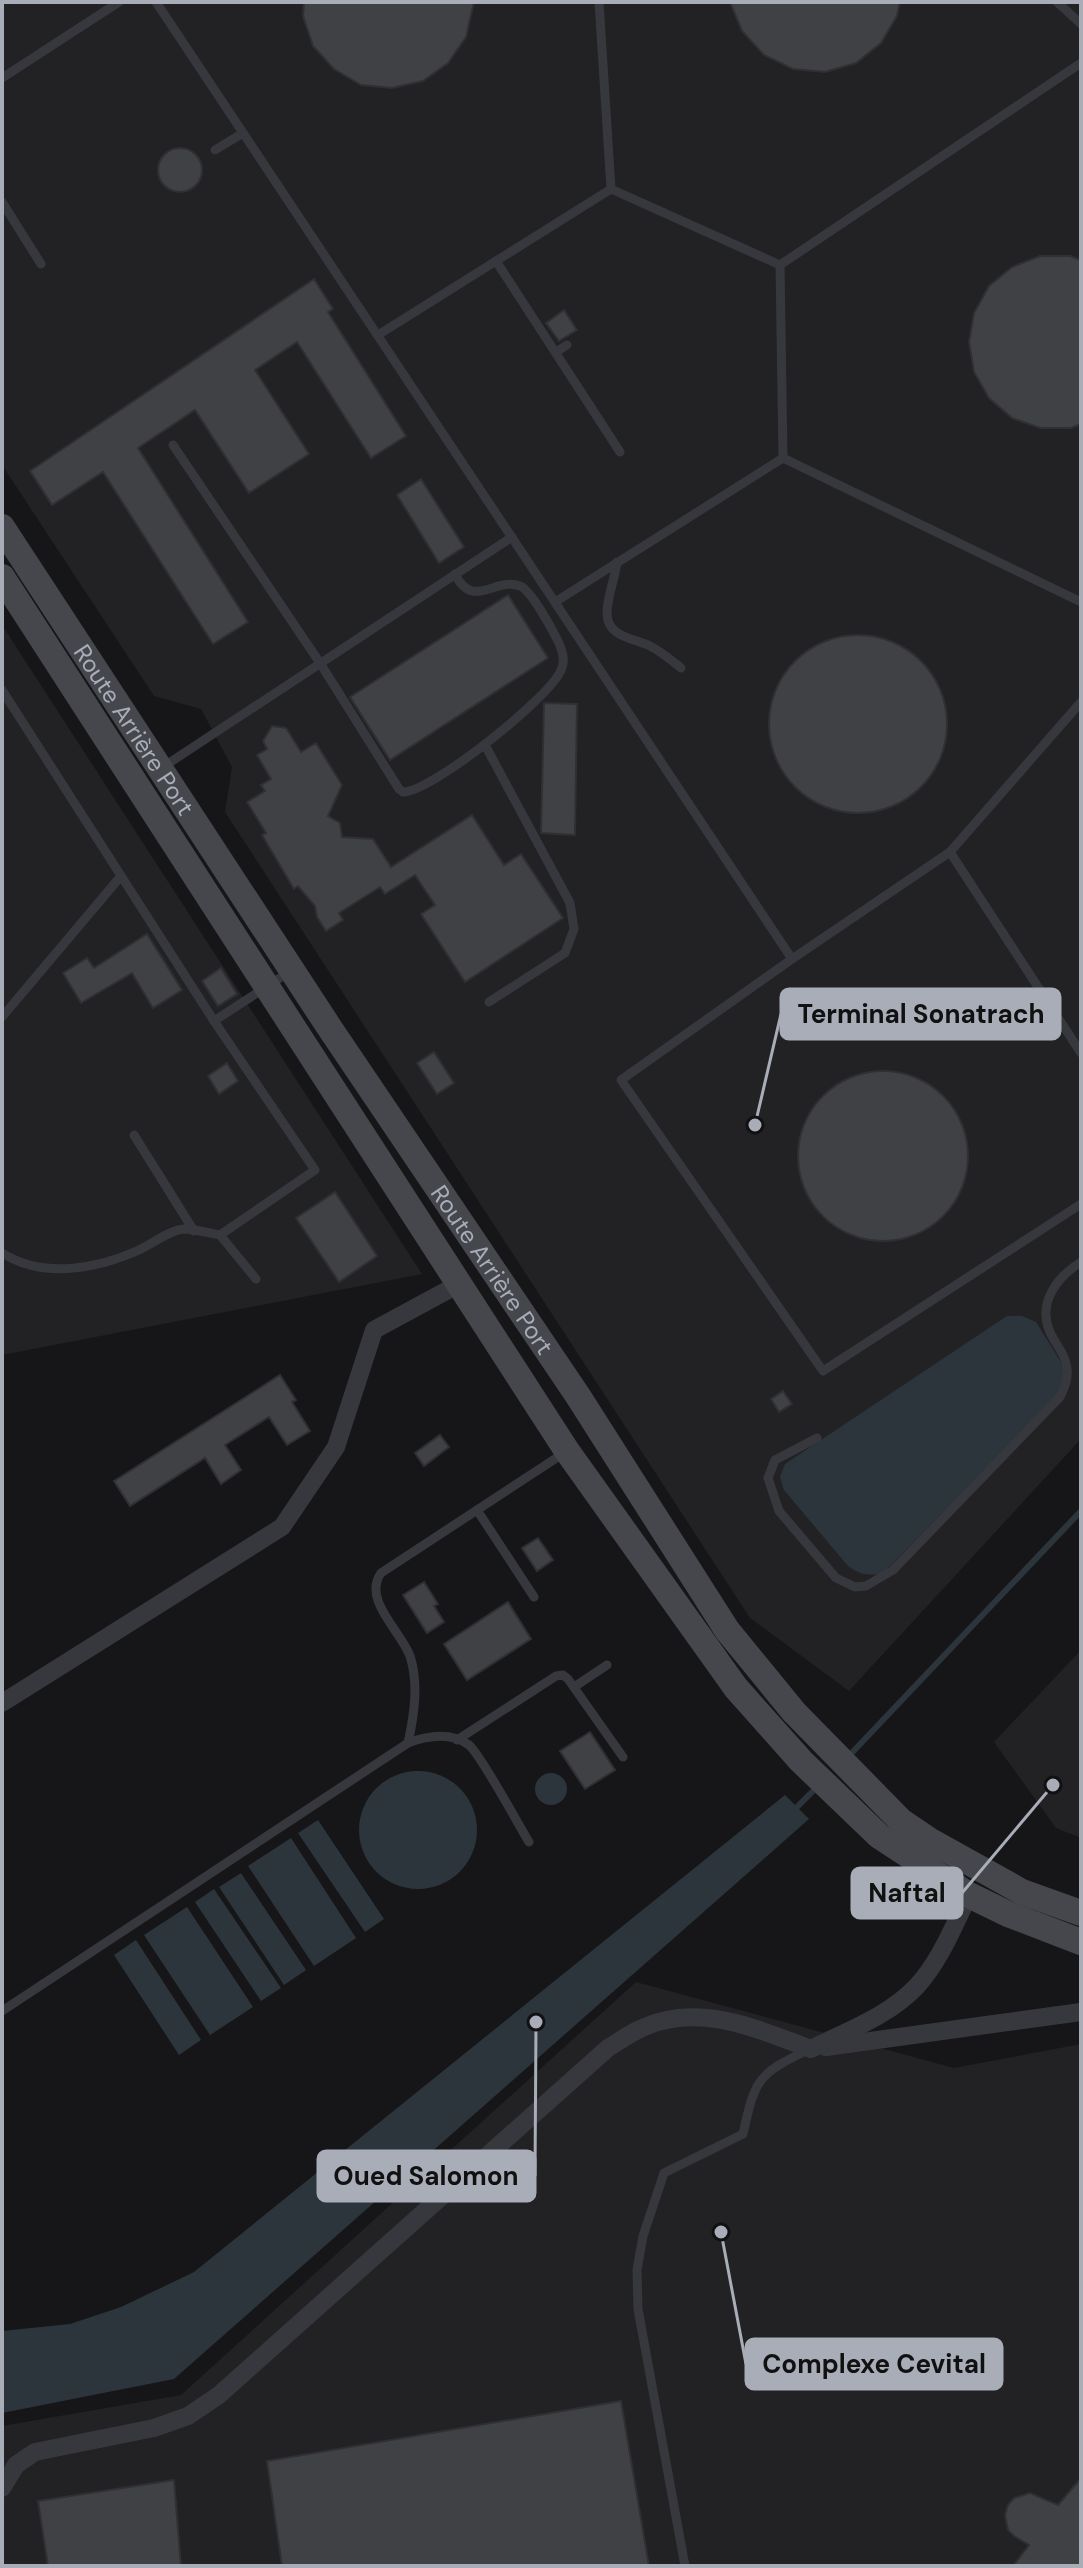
<svg xmlns="http://www.w3.org/2000/svg" width="1083" height="2568" font-family="'DM Sans',sans-serif">
<style>
.built{fill:#222225}
.water{fill:#2c353c}
.lines{fill:none;stroke-linecap:round;stroke-linejoin:round}
.stream{stroke:#2c353c;stroke-width:6}
.building{fill:#404145;stroke:#303034;stroke-width:2}
.lane{stroke:#37383d;stroke-width:9}
.street{stroke:#37383d;stroke-width:18}
.secondary{stroke:#45474d;stroke-width:26}
.labels{text-anchor:middle;dominant-baseline:central;stroke-width:7;stroke-linejoin:round;paint-order:stroke}
.street-label{font-size:24px;fill:#a8adb8;stroke:#111113}
.leader{fill:none;stroke:#a8adb8;stroke-width:3}
.callout-dot{fill:#a8adb8;stroke:#111113;stroke-width:3}
.callout{fill:#a8adb8;stroke:#a8adb8;stroke-width:3}
.callout-label{font-size:26px;text-anchor:middle;font-weight:bold;fill:#111}
</style>
<rect width="100%" height="100%" fill="#161618"/>
<!-- built -->
<g class="built">
<path d="M 2,2 L 1081,2 L 1081,1439 L 849,1691 L 750,1618 L 225,812 L 232,767 L 201,709 L 154,696 L 2,465 Z"/>
<path d="M 2,625 L 422,1274 L 2,1355 Z"/>
<path d="M 1081,1650 L 1081,1838 L 1056,1828 L 994,1742 Z"/>
<path d="M 636,1982 L 954,2068 L 1081,2044 L 1081,2566 L 2,2566 L 2,2426 L 181,2395 Z"/>
</g>
<!-- water -->
<g class="water">
<path d="M 1007,1316 L 1022,1316 L 1036,1322 L 1064,1367 L 1064,1384 L 1054,1398 L 883,1573 C 869,1576 860,1575 848,1566 L 784,1490 L 780,1477 L 785,1464 Z"/>
<circle cx="418" cy="1830" r="59"/>
<circle cx="551" cy="1789" r="16"/>
<path d="M 785,1795 L 809,1819 L 174,2379 L 2,2413 L 2,2331 L 70,2324 L 121,2307 L 194,2272 Z"/>
<path d="M 318,1820 L 384,1919 L 365,1932 L 298,1833 Z"/>
<path d="M 291,1838 L 356,1938 L 314,1966 L 248,1866 Z"/>
<path d="M 241,1873 L 306,1970 L 284,1985 L 219,1887 Z"/>
<path d="M 214,1889 L 281,1988 L 261,2001 L 195,1902 Z"/>
<path d="M 187,1907 L 253,2007 L 210,2035 L 144,1935 Z"/>
<path d="M 136,1940 L 201,2040 L 179,2055 L 114,1955 Z"/>
</g>
<g class="lines">
<!-- stream -->
<g class="stream">
<path d="M 847,1758 L 1081,1511"/>
<path d="M 793,1811 L 819,1785"/>
</g>
</g>
<!-- building -->
<g class="building">
<path d="M 304,2 L 474,2 L 466,37 L 448,63 L 423,81 L 392,88 L 361,85 L 334,69 L 313,46 L 303,16 Z"/>
<path d="M 730,2 L 900,2 L 897,16 L 881,43 L 856,63 L 825,72 L 793,69 L 764,55 L 742,31 Z"/>
<circle cx="180" cy="170" r="22"/>
<path d="M 1040,256 L 1070,256 L 1081,260 L 1081,424 L 1071,428 L 1040,428 L 1012,418 L 989,398 L 974,372 L 969,342 L 974,313 L 989,286 L 1012,267 Z"/>
<path d="M 314,279 L 333,309 L 328,312 L 406,436 L 371,458 L 297,342 L 255,370 L 309,454 L 249,493 L 195,410 L 138,448 L 248,622 L 213,644 L 103,472 L 52,505 L 30,471 Z"/>
<path d="M 564,310 L 577,330 L 559,341 L 546,323 Z"/>
<path d="M 421,479 L 464,547 L 439,563 L 397,495 Z"/>
<path d="M 508,595 L 548,658 L 390,760 L 350,697 Z"/>
<circle cx="858" cy="724" r="89"/>
<path d="M 544,703 L 577,704 L 575,835 L 541,833 Z"/>
<path d="M 272,726 L 286,728 L 301,752 L 316,743 L 342,785 L 328,816 L 340,823 L 342,837 L 373,839 L 391,867 L 472,815 L 504,865 L 521,854 L 563,918 L 465,982 L 421,914 L 435,905 L 415,875 L 385,894 L 380,887 L 339,913 L 343,920 L 326,931 L 317,917 L 315,906 L 298,886 L 294,889 L 262,835 L 266,833 L 247,802 L 265,791 L 261,785 L 271,779 L 257,755 L 267,749 L 263,741 Z"/>
<path d="M 147,934 L 182,990 L 153,1008 L 132,973 L 81,1003 L 63,973 L 87,958 L 94,968 Z"/>
<path d="M 221,968 L 237,994 L 218,1006 L 202,981 Z"/>
<path d="M 434,1052 L 454,1083 L 437,1094 L 417,1063 Z"/>
<path d="M 227,1063 L 238,1081 L 219,1094 L 208,1076 Z"/>
<circle cx="883" cy="1156" r="85"/>
<path d="M 335,1192 L 377,1256 L 339,1282 L 296,1218 Z"/>
<path d="M 280,1375 L 296,1400 L 292,1402 L 310,1431 L 287,1445 L 269,1417 L 225,1445 L 241,1470 L 221,1484 L 205,1458 L 130,1506 L 114,1481 Z"/>
<path d="M 783,1391 L 792,1404 L 779,1412 L 771,1399 Z"/>
<path d="M 440,1435 L 449,1447 L 424,1466 L 415,1453 Z"/>
<path d="M 538,1538 L 553,1560 L 537,1571 L 522,1548 Z"/>
<path d="M 424,1582 L 438,1604 L 434,1606 L 444,1622 L 427,1633 L 403,1595 Z"/>
<path d="M 508,1602 L 531,1639 L 467,1680 L 444,1644 Z"/>
<path d="M 590,1732 L 615,1770 L 585,1789 L 560,1751 Z"/>
<path d="M 621,2401 L 649,2566 L 282,2566 L 267,2461 Z"/>
<path d="M 1081,2478 L 1081,2566 L 1013,2566 L 1029,2545 L 1014,2536 L 1008,2530 L 1005,2515 L 1008,2505 L 1014,2498 L 1030,2493 L 1058,2505 Z"/>
<path d="M 174,2480 L 181,2566 L 48,2566 L 38,2501 Z"/>
</g>
<g class="lines">
<!-- lane -->
<g class="lane">
<path d="M 156,2 L 792,959"/>
<path d="M 599,2 L 611,189"/>
<path d="M 1057,2 L 1081,24"/>
<path d="M 2,78 L 119,2"/>
<path d="M 215,150 L 243,133"/>
<path d="M 2,202 L 41,264"/>
<path d="M 496,261 L 620,452"/>
<path d="M 780,265 L 1081,63"/>
<path d="M 378,335 L 611,189 L 780,265"/>
<path d="M 556,352 L 567,345"/>
<path d="M 173,445 L 320,663 L 399,789 L 403,792 C 430,793 551,697 561,670 C 566,660 562,650 558,641 C 552,629 531,590 520,586 C 496,576 473,611 455,574"/>
<path d="M 783,458 L 1081,602"/>
<path d="M 617,562 C 615,579 607,597 607,613 C 607,637 633,638 650,646 C 662,652 671,660 681,668"/>
<path d="M 555,602 L 783,458 L 780,265"/>
<path d="M 2,690 L 214,1021 L 315,1170 L 220,1235 C 209,1233 195,1229 184,1229 C 170,1230 152,1244 139,1250 C 97,1269 43,1279 2,1253"/>
<path d="M 1081,702 L 950,852 L 792,959 L 621,1080 L 823,1371 L 1081,1204"/>
<path d="M 485,745 L 570,903 L 574,929 L 565,953 L 489,1002"/>
<path d="M 163,767 L 512,537"/>
<path d="M 950,852 L 1081,1053"/>
<path d="M 2,1017 L 121,876"/>
<path d="M 214,1021 L 289,972"/>
<path d="M 134,1135 L 194,1231"/>
<path d="M 220,1235 L 256,1279"/>
<path d="M 817,1438 L 775,1460 L 768,1478 L 779,1511 L 836,1578 L 855,1587 L 866,1586 L 893,1570 L 1060,1397 C 1066,1385 1070,1373 1065,1360 C 1062,1350 1054,1342 1050,1332 C 1037,1303 1057,1277 1081,1262"/>
<path d="M 477,1510 L 534,1597"/>
<path d="M 574,1687 L 607,1665"/>
<path d="M 457,1740 L 556,1676 L 563,1675 L 568,1679 L 623,1757"/>
<path d="M 408,1743 C 427,1736 451,1732 469,1745 C 481,1755 518,1824 529,1842"/>
<path d="M 2,2011 L 408,1743 C 414,1716 419,1684 410,1656 C 401,1631 362,1600 381,1573 L 564,1453"/>
<path d="M 685,2566 L 638,2309 L 637,2270 L 643,2236 L 664,2173 L 743,2134 C 755,2080 757,2074 808,2050"/>
</g>
<!-- street -->
<g class="street">
<path d="M 2,1703 L 282,1527 L 336,1447 L 374,1330 L 459,1284"/>
<path d="M 826,2047 L 1081,2012"/>
<path d="M 2,2488 L 16,2465 L 35,2452 L 154,2428 L 188,2416 L 219,2395 L 608,2048 C 618,2042 629,2034 640,2029 C 697,2001 757,2029 811,2049 C 847,2031 889,2016 917,1986 C 940,1961 954,1925 969,1895"/>
</g>
<!-- secondary -->
<g class="secondary">
<path id="s1" d="M 2,527 L 329,1027 L 578,1396 L 727,1630 L 794,1712 L 901,1821 L 929,1840 L 1022,1892 L 1081,1913"/>
<path d="M 2,577 L 567,1451 L 736,1688 L 801,1761 L 879,1836 L 969,1895 L 1008,1914 L 1081,1942"/>
</g>
</g>
<g class="labels">
<!-- street labels -->
<g class="street-label">
<text stroke="none"><textPath href="#s1" startOffset="242">Route Arrière Port</textPath></text>
<text stroke="none"><textPath href="#s1" startOffset="890">Route Arrière Port</textPath></text>
</g>
</g>
<!-- callouts -->
<path class="leader" d="M755 1125L781 1014M1053 1785L962 1893M536 2022L535 2176M721 2232L746 2364"/>
<g class="callout-dot">
<circle cx="755" cy="1125" r="8"/>
<circle cx="1053" cy="1785" r="8"/>
<circle cx="536" cy="2022" r="8"/>
<circle cx="721" cy="2232" r="8"/>
</g>
<g class="callout">
<rect x="781" y="989" width="279" height="50" rx="8"/>
<rect x="852" y="1868" width="110" height="50" rx="8"/>
<rect x="318" y="2151" width="217" height="50" rx="8"/>
<rect x="746" y="2339" width="256" height="50" rx="8"/>
</g>
<g class="callout-label">
<text x="921" y="1023">Terminal Sonatrach</text>
<text x="907" y="1902">Naftal</text>
<text x="426" y="2185">Oued Salomon</text>
<text x="874" y="2373">Complexe Cevital</text>
</g>
<!-- border -->
<rect width="1083" height="2568" fill="none" stroke="#a8adb8" stroke-width="8"/>
</svg>
